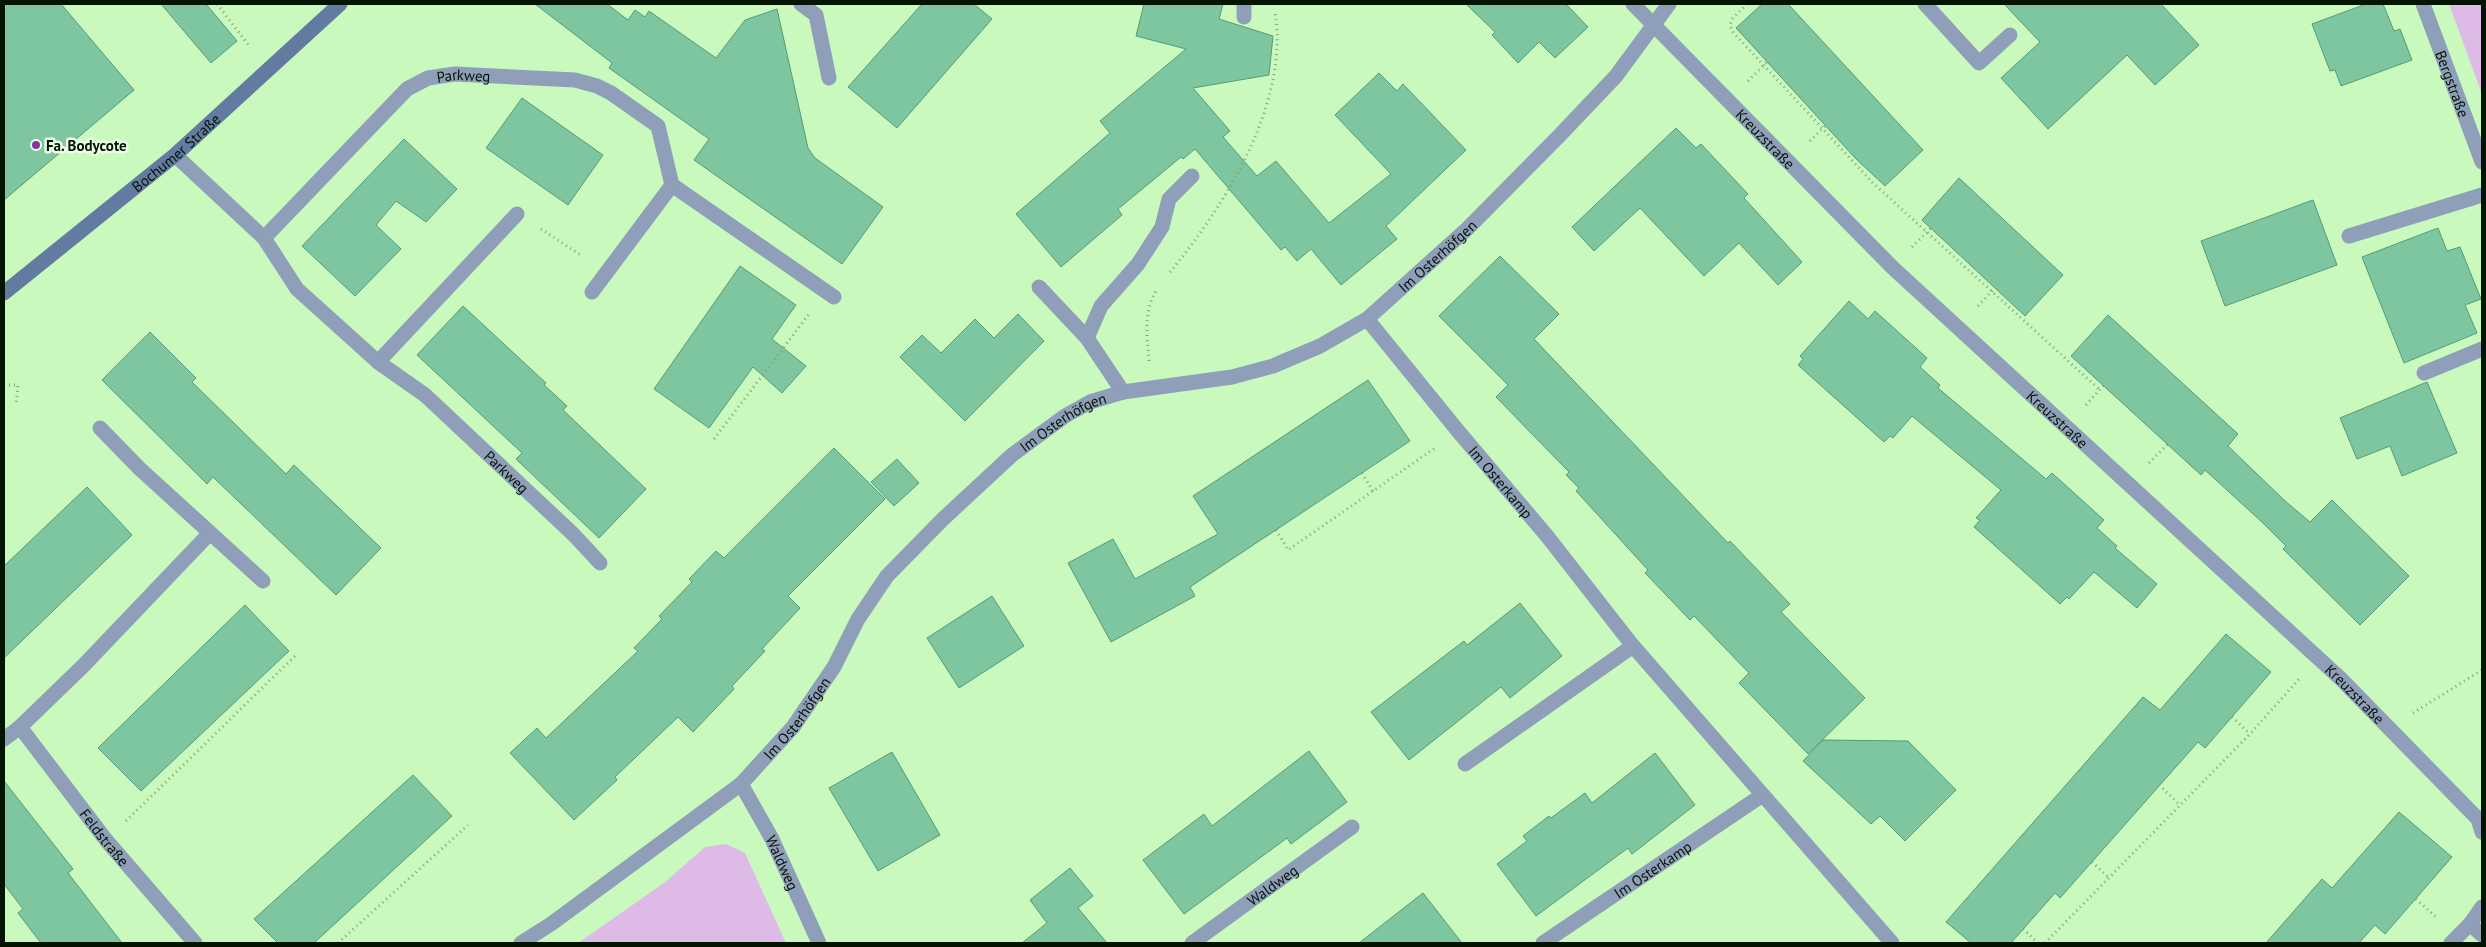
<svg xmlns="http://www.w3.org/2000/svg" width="2486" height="947" font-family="'PT Sans',sans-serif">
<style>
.green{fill:#debbe7}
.building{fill:#7ec69f;stroke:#549c77}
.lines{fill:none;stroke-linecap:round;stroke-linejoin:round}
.path{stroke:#81a479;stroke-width:3;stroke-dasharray:1 4;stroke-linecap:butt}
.lane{stroke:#8f9fba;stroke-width:15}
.street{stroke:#8f9fba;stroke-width:15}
.secondary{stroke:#637ba1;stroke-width:15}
.poi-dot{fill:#89319e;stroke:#eafde6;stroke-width:2}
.labels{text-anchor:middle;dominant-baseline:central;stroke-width:5;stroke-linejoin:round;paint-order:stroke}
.street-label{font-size:15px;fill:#041402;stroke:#eafde6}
.poi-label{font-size:15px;font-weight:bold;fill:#041402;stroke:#eafde6;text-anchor:start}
</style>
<rect width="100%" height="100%" fill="#caf9be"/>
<!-- green -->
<g class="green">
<path d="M 2449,4 L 2482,4 L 2482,94 Z"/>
<path d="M 726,844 L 745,853 L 786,943 L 578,943 L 664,883 L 705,847 Z"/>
</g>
<!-- building -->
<g class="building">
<path d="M 4,4 L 61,4 L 134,90 L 4,200 Z"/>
<path d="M 161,4 L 206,4 L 237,41 L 211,63 Z"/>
<path d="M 535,4 L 607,4 L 628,20 L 635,10 L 645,17 L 649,11 L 716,58 L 745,20 L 777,9 L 808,148 L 815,158 L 883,207 L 842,264 L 694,160 L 709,139 L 609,68 L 612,63 Z"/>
<path d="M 922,4 L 974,4 L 992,19 L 897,128 L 848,87 Z"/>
<path d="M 1144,4 L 1223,4 L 1219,19 L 1273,36 L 1269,75 L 1193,88 L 1230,131 L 1223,137 L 1257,176 L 1276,161 L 1329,223 L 1391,174 L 1335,115 L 1379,73 L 1397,91 L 1403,84 L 1466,150 L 1386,226 L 1397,239 L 1341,285 L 1311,249 L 1297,261 L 1285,247 L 1281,250 L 1195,149 L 1183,159 L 1181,157 L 1118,209 L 1122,215 L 1061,267 L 1016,214 L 1110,133 L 1100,121 L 1186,49 L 1136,36 Z"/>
<path d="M 1466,4 L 1566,4 L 1588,27 L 1555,58 L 1539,42 L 1518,63 L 1492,35 L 1495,32 Z"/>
<path d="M 1762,4 L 1788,4 L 1923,150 L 1885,186 L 1856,159 L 1736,28 Z"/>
<path d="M 2004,4 L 2161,4 L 2199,45 L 2155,85 L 2127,55 L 2048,129 L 2001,78 L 2040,42 Z"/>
<path d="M 2366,4 L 2383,4 L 2394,31 L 2400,29 L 2412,60 L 2341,86 L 2335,70 L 2330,71 L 2312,24 Z"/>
<path d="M 522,98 L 603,155 L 568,205 L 486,148 Z"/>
<path d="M 1676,128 L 1696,148 L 1701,144 L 1748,194 L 1744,198 L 1802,262 L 1778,285 L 1739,243 L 1704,276 L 1640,208 L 1594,251 L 1572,227 Z"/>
<path d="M 404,139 L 457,189 L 426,222 L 396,201 L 376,225 L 401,249 L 355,296 L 302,246 Z"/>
<path d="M 1959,178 L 2063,275 L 2025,316 L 1922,220 Z"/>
<path d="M 2313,200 L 2337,265 L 2225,306 L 2201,241 Z"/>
<path d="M 2438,228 L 2447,251 L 2460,247 L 2481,299 L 2465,305 L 2477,333 L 2404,363 L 2362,257 Z"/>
<path d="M 1500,256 L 1559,314 L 1534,339 L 1728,543 L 1730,541 L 1790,604 L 1781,612 L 1865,698 L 1808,754 L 1739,683 L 1749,673 L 1694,616 L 1690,620 L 1645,573 L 1648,570 L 1576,491 L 1579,488 L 1566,475 L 1569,472 L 1496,397 L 1508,385 L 1439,316 Z"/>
<path d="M 740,266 L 796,305 L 772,339 L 806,366 L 782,393 L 753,367 L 709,428 L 654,389 Z"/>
<path d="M 1849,301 L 1868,319 L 1875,311 L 1927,358 L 1920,367 L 1940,385 L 1938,388 L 2046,479 L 2052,473 L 2104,520 L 2097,528 L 2117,546 L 2115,548 L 2157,584 L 2137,608 L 2094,572 L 2069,599 L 2067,597 L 2060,604 L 1974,527 L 1980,520 L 1976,518 L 2001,490 L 1912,416 L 1893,438 L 1890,436 L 1884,442 L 1798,365 L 1803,359 L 1800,356 Z"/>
<path d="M 463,306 L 546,383 L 544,385 L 567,406 L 563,410 L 646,489 L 599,538 L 516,459 L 522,453 L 417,355 Z"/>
<path d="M 1018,314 L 1044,341 L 965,421 L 900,357 L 922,335 L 941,353 L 975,319 L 994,338 Z"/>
<path d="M 2108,315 L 2238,434 L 2228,446 L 2284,500 L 2310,522 L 2332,500 L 2409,576 L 2360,625 L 2283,549 L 2286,546 L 2263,523 L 2205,470 L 2201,475 L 2071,356 Z"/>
<path d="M 150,332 L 196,378 L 192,382 L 286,474 L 294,465 L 381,548 L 336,595 L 213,477 L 207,484 L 102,380 Z"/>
<path d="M 1368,380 L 1410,441 L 1190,587 L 1195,596 L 1111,642 L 1068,563 L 1113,539 L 1135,579 L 1218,534 L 1193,496 Z"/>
<path d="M 2427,382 L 2457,453 L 2402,476 L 2390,446 L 2357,459 L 2340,418 Z"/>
<path d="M 834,448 L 885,499 L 788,596 L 800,608 L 762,649 L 765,651 L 732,686 L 734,689 L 693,732 L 678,717 L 615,777 L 617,780 L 574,820 L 510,753 L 537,728 L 546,738 L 638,651 L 634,648 L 662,619 L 659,616 L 692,582 L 689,579 L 716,551 L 724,558 Z"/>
<path d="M 897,459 L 919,483 L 894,506 L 871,482 Z"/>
<path d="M 87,487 L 132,535 L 4,658 L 4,566 Z"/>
<path d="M 992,596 L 1024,646 L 959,688 L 927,638 Z"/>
<path d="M 1520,603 L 1562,656 L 1510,698 L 1501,687 L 1409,760 L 1371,712 L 1464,641 L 1467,645 Z"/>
<path d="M 245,605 L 289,651 L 141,791 L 98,748 Z"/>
<path d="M 2226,634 L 2271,672 L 2205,748 L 2198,742 L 2060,898 L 2055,893 L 2011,943 L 1971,943 L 1946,922 L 2143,697 L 2160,710 Z"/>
<path d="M 1823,740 L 1908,741 L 1956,790 L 1905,841 L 1880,816 L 1871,824 L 1803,761 Z"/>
<path d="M 1309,751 L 1347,802 L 1291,844 L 1287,838 L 1184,914 L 1143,860 L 1204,814 L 1212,826 Z"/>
<path d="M 892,752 L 940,835 L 878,871 L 829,788 Z"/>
<path d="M 1655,753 L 1695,805 L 1632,854 L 1628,848 L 1536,916 L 1497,864 L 1527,841 L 1523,836 L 1549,816 L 1551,818 L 1585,793 L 1592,803 Z"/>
<path d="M 413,775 L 452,816 L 314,943 L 278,943 L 254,919 Z"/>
<path d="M 4,781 L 73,869 L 68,873 L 122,943 L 41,943 L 18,913 L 23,909 L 4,884 Z"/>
<path d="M 2399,812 L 2452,857 L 2385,934 L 2375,925 L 2359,943 L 2266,943 L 2322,879 L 2332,888 Z"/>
<path d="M 1070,868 L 1093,896 L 1078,908 L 1107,943 L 1022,943 L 1047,923 L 1030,900 Z"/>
<path d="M 1423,893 L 1462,943 L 1359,943 Z"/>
</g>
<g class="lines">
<!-- path -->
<g class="path">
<path d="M 217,4 L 250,47"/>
<path d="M 1747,4 L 1732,19 L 1730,25 L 1732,31 L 1873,183 L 2100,390"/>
<path d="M 1748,81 L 1767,62"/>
<path d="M 1810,141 L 1825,126"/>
<path d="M 541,229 L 582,256"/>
<path d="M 1912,247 L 1931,228"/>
<path d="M 1170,272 C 1225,206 1290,102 1275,12"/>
<path d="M 1978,306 L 1995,288"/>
<path d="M 1149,361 C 1147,335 1143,312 1157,289"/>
<path d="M 4,385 L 18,385 L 16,405"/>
<path d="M 2086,405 L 2104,385"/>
<path d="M 714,439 L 809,314"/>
<path d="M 2149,463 L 2168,444"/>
<path d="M 1362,473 L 1373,491"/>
<path d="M 1276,530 L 1288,550 L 1435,448"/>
<path d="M 2413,713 L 2482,670"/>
<path d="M 2232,717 L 2250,734"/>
<path d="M 2159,785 L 2180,805"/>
<path d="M 126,821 L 296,655"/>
<path d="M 2092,862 L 2109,878"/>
<path d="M 2416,899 L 2436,917"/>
<path d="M 2023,929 L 2038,943"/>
<path d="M 338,943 L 468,825"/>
<path d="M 2045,943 L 2250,734 L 2299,679"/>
</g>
<!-- lane -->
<g class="lane">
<path d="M 801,4 L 816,15 L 829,78"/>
<path d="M 1925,4 L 1979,63 L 2010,35"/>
<path d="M 1244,17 L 1244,4"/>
<path d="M 2349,236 L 2482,195"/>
<path d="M 1039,287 L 1087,338 L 1123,392"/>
<path d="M 1087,338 L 1101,306 L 1138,264 L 1162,227 L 1169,199 L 1192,176"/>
<path d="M 378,362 L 517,214"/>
<path d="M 2424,373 L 2482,349"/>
<path d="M 100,428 L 140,469 L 263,581"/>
<path d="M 2470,924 L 2482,935"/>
</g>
<!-- street -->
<g class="street">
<path id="s1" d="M 1633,4 L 1893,268 L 2341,679 L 2478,819 L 2482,832"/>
<path id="s2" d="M 2423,4 L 2482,162"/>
<path id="s3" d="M 175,155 L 264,238 L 297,289 L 378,362 L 425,395 L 573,534 L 600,563"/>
<path id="s4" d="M 264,238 L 407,89 L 428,78 L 455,74 L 575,80 L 597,86 L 611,93 L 658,126 L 672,185 L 834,297"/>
<path d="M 592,292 L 672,185"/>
<path id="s5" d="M 1367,319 L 1458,431 L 1547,536 L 1633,646 L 1892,943"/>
<path d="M 20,727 L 84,665 L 209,534"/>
<path id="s6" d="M 4,739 L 20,727 L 106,840 L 195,943"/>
<path d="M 1465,764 L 1633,646"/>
<path id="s7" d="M 741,784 L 772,839 L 819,943"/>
<path id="s8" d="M 521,943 L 551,924 L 741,784 L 793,727 L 834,667 L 858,619 L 887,576 L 943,519 L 1012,455 L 1065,416 L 1090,402 L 1123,392 L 1232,377 L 1273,366 L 1320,346 L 1367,319 L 1467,229 L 1559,136 L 1616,76 L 1669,4"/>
<path id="s9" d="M 1192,943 L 1352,827"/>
<path id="s10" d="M 1543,943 L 1761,796"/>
<path d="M 2451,943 L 2470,924 L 2482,907"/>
</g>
<!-- secondary -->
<path class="secondary" id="s11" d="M 4,293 L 175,155 L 340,4"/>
</g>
<!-- markers -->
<circle class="poi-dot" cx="36" cy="145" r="5"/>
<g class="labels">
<!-- street labels -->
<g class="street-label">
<text stroke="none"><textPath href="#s4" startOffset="266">Parkweg</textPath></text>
<text stroke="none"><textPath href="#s2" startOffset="85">Bergstraße</textPath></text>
<text stroke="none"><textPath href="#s1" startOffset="189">Kreuzstraße</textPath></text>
<text stroke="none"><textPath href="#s11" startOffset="222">Bochumer Straße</textPath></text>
<text stroke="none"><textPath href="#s8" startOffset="1182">Im Osterhöfgen</textPath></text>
<text stroke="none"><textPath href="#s1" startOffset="594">Kreuzstraße</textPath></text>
<text stroke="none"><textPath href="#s8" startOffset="762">Im Osterhöfgen</textPath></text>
<text stroke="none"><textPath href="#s3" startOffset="461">Parkweg</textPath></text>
<text stroke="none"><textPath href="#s5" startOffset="211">Im Osterkamp</textPath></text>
<text stroke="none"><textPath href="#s1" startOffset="999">Kreuzstraße</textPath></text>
<text stroke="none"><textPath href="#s8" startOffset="358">Im Osterhöfgen</textPath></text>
<text stroke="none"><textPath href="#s6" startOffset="159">Feldstraße</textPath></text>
<text stroke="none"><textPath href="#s7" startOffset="89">Waldweg</textPath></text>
<text stroke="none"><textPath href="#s10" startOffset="132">Im Osterkamp</textPath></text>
<text stroke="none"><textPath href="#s9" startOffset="99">Waldweg</textPath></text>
</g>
<!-- poi labels -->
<g class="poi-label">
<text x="46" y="145">Fa. Bodycote</text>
</g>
</g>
<!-- border -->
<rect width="2486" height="947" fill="none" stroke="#041402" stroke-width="10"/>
</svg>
